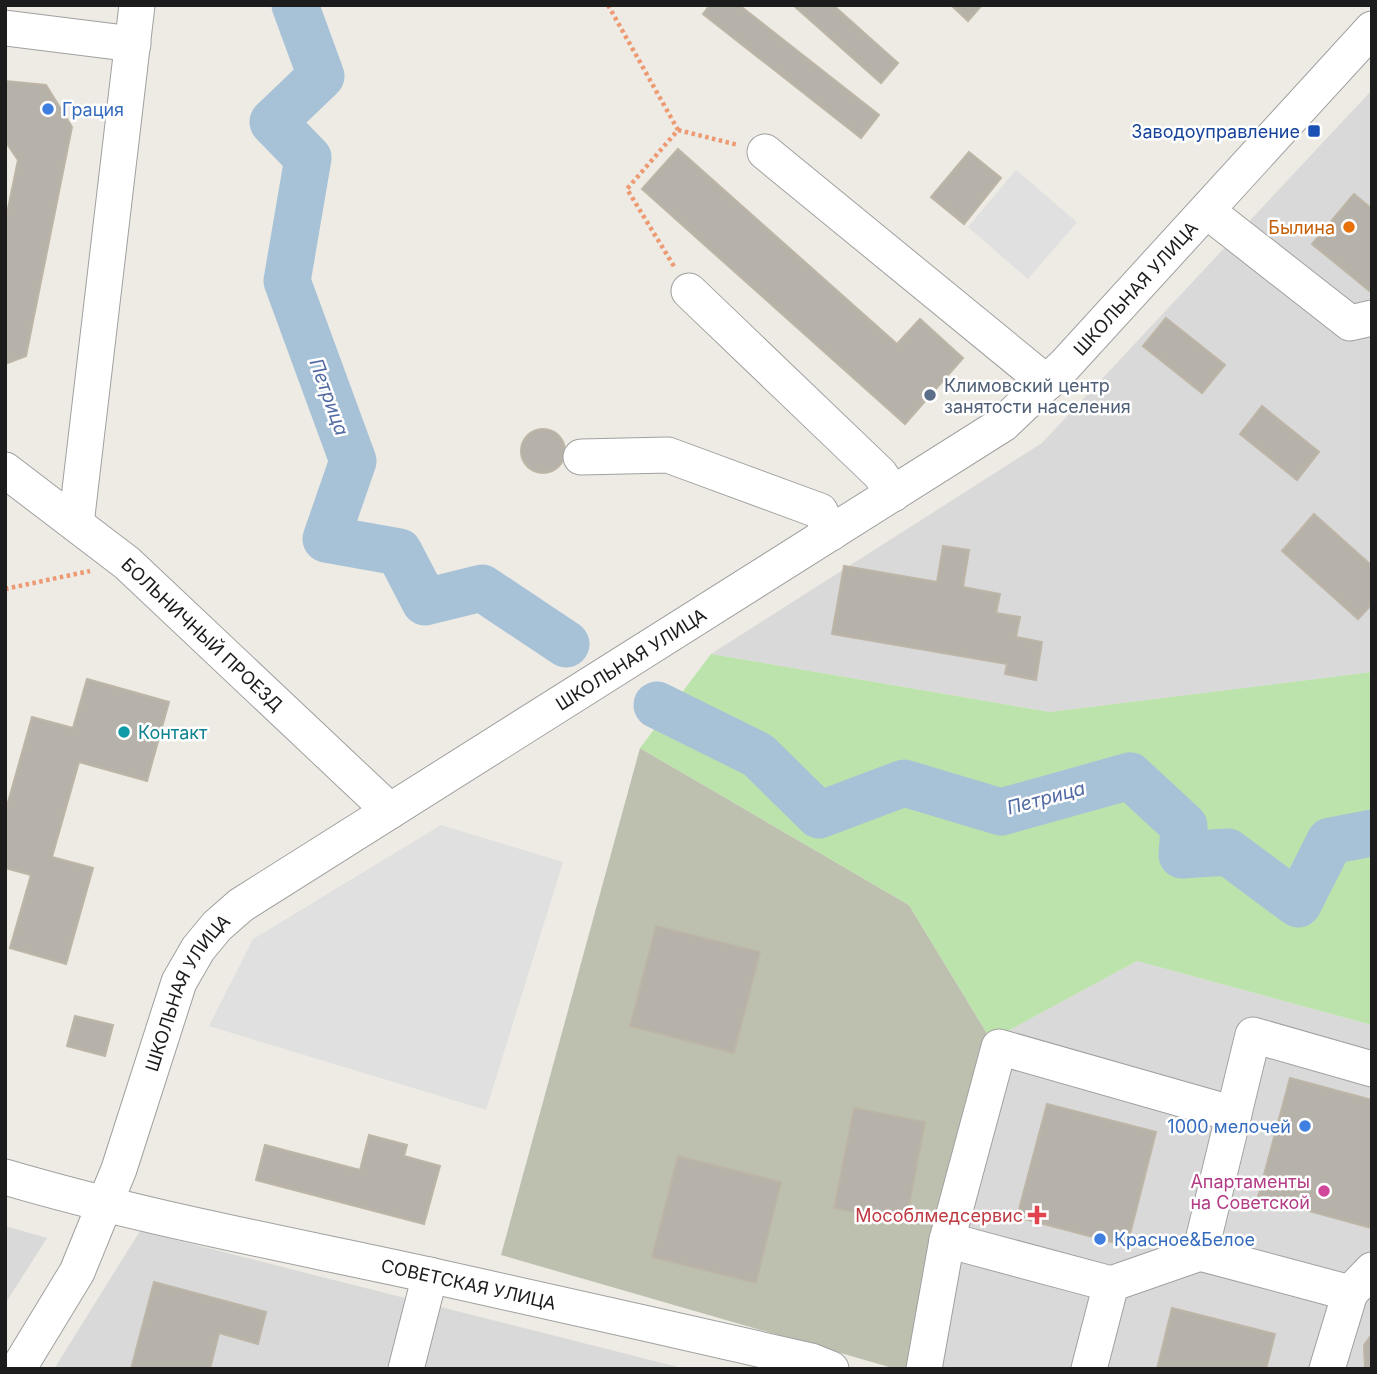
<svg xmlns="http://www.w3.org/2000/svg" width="1377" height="1374" font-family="Inter,sans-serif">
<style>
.residential{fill:#dad9d9}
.construction{fill:#bdc0af}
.grass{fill:#bce3ac}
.parking{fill:#e0e0e0}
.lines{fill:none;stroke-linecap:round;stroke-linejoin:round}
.river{stroke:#a7c2d7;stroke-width:47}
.building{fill:#b6b1a9;stroke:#bdb5a6;stroke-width:2}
.minor-casing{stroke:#a0a0a0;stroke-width:37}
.path{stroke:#ed9973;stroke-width:4.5;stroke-dasharray:3.5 3.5;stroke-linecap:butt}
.minor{stroke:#fff;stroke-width:35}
.shop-dot{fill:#3f7fe0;stroke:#fff;stroke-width:2.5}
.transit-dot{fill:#1a4fb4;stroke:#fff;stroke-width:2.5}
.food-dot{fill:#e8710a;stroke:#fff;stroke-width:2.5}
.service-dot{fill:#5c6f8a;stroke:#fff;stroke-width:2.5}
.culture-dot{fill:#0f9aa8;stroke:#fff;stroke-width:2.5}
.hotel-dot{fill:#d1479c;stroke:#fff;stroke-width:2.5}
.health-dot{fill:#e0444e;stroke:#fff;stroke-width:2.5}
.labels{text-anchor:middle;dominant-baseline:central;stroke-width:5;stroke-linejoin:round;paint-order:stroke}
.shop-label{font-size:18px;fill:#366cbe;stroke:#fff;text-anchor:start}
.transit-label{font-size:18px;fill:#164399;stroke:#fff;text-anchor:end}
.food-label{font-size:18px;fill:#c56008;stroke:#fff;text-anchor:end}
.street-label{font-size:18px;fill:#1c1c1c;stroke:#fff}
.service-label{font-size:18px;fill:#4e5e75;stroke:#fff;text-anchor:start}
.culture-label{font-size:18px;fill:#0d838f;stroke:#fff;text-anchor:start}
.hotel-label{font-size:18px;fill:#b23c85;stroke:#fff;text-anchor:end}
.health-label{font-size:18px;fill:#be3a42;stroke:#fff;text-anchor:end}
.water-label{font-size:19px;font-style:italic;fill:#526aa3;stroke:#fff}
</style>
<rect width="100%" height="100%" fill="#edebe3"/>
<!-- residential -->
<g class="residential">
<path d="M 1372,90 L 1372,672 L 1050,712 L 711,654 L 1042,443 Z"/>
<path d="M 1137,961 L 1372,1025 L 1372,1369 L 910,1369 L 991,1040 Z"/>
<path d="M 5,1226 L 47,1238 L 5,1304 Z"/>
<path d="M 140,1231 L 686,1369 L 54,1369 Z"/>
</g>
<!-- construction -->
<path class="construction" d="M 640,748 L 909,905 L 991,1040 L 910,1369 L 896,1369 L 501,1255 Z"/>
<!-- grass -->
<path class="grass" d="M 711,654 L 1050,712 L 1372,672 L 1372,1025 L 1137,961 L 991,1040 L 909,905 L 640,748 Z"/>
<!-- parking -->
<g class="parking">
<path d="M 1016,170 L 1077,222 L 1028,279 L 968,227 Z"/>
<path d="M 441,825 L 563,862 L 486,1110 L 209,1026 L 253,939 Z"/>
</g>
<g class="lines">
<!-- river -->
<g class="river">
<path d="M 295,5 L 321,76 L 273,122 L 308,158 L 287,281 L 353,461 L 326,539 L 399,552 L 425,602 L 482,588 L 566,644"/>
<path d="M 657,705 L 758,755 L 819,815 L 904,783 L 1001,812 L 1130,776 L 1184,826 L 1182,855 L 1228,852 L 1298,904 L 1330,841 L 1372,833"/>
</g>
</g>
<!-- building -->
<g class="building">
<path d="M 710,5 L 739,5 L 879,115 L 861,138 L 703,14 Z"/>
<path d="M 793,5 L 833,5 L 898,63 L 881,83 Z"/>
<path d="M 951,5 L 982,5 L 968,21 Z"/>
<path d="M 5,81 L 46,85 L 72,127 L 26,356 L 5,364 L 5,223 L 18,160 L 5,141 Z"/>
<path d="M 678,149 L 897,344 L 920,319 L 963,358 L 905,424 L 642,189 Z"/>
<path d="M 969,152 L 1001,178 L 964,224 L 931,197 Z"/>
<path d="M 1354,194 L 1372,209 L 1372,293 L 1312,244 Z"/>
<path d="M 1166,318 L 1225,365 L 1202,393 L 1143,346 Z"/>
<path d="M 1262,406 L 1319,452 L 1297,480 L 1240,434 Z"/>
<circle cx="543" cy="451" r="22"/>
<path d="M 1314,514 L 1372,566 L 1372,604 L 1358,619 L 1282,551 Z"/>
<path d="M 943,546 L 969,550 L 963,587 L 1000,594 L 996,613 L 1020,617 L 1016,637 L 1042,642 L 1036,680 L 1005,674 L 1007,664 L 832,634 L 844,566 L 937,582 Z"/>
<path d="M 87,679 L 169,702 L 147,781 L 79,762 L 52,857 L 93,868 L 66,964 L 10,948 L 31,875 L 5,868 L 5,813 L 32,717 L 73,728 Z"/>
<path d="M 656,926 L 760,952 L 734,1053 L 630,1026 Z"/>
<path d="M 75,1016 L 113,1025 L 105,1056 L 67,1046 Z"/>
<path d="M 1290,1078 L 1372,1100 L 1371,1228 L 1258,1197 Z"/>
<path d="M 1047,1104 L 1156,1132 L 1127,1246 L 1017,1217 Z"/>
<path d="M 854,1108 L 925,1122 L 906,1222 L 834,1208 Z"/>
<path d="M 369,1135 L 407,1145 L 404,1156 L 440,1166 L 424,1224 L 256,1180 L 265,1145 L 360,1170 Z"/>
<path d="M 678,1156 L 781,1182 L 756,1283 L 652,1257 Z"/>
<path d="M 154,1282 L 266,1312 L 258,1344 L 219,1333 L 210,1369 L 131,1369 Z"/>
<path d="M 1172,1308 L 1275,1334 L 1266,1369 L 1157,1369 Z"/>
<path d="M 1372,1334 L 1372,1369 L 1365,1369 L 1364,1345 Z"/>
</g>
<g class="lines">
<defs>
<g id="minor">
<path d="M 5,28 L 133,44"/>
<path d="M 765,152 L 1047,383"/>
<path d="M 1207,211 L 1350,323 L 1372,318"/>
<path d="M 689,291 L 880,474 L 893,494"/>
<path d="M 581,457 L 668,455 L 820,511 L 831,533"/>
<path id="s1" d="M 5,470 L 127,563 L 390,811"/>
<path d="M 76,524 L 137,5"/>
<path id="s2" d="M 5,1177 C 144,1218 287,1244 429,1275 C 556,1303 684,1332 811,1361 L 831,1369"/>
<path d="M 1200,1253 L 1350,1293 L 1327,1369"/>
<path d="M 1111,1284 L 947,1240 L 999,1047 L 1234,1114"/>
<path d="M 1350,1293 L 1372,1270"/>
<path id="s3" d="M 18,1369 L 77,1272 L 119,1169 L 179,982 L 198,949 L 217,926 L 241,905 L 1003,424 L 1065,365 L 1372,29"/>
<path d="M 406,1369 L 430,1275"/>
<path d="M 924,1369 L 947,1240"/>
<path d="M 1089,1369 L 1111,1284 L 1200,1253 L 1253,1035 L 1372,1069"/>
</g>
</defs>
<!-- minor casing -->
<use href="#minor" class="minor-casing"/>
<!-- path -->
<g class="path">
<path d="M 608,5 L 678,130 L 627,189 L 675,268"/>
<path d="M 678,130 L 738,145"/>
<path d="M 5,589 L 90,571"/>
</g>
<!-- minor -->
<use href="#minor" class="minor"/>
</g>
<!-- markers -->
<g class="shop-dot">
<circle cx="48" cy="109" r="7"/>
<circle cx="1305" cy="1126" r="7"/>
<circle cx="1100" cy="1239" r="7"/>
</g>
<rect class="transit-dot" x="1307" y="124" width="14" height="14" rx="3.5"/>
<circle class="food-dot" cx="1349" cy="227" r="7"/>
<circle class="service-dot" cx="930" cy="395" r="7"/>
<circle class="culture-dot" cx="124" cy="732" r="7"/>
<circle class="hotel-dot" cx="1324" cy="1191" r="7"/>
<path class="health-dot" d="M1033.5 1204.5h7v7h7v7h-7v7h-7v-7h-7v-7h7z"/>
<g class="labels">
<!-- shop labels -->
<g class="shop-label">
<text x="62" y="109">Грация</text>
<text x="1291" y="1126" text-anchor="end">1000 мелочей</text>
<text x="1114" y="1239">Красное&amp;Белое</text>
</g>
<!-- transit labels -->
<g class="transit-label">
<text x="1300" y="131">Заводоуправление</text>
</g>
<!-- food labels -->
<g class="food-label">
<text x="1335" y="227">Былина</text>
</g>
<!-- street labels -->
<g class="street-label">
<text stroke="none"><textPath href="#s3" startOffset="1612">ШКОЛЬНАЯ УЛИЦА</textPath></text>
<text stroke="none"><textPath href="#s1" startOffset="257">БОЛЬНИЧНЫЙ ПРОЕЗД</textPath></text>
<text stroke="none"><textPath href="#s3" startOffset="982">ШКОЛЬНАЯ УЛИЦА</textPath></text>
<text stroke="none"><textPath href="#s3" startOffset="415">ШКОЛЬНАЯ УЛИЦА</textPath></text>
<text stroke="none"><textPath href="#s2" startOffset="476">СОВЕТСКАЯ УЛИЦА</textPath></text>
</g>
<!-- service labels -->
<g class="service-label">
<text x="944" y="385">Климовский центр<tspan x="944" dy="21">занятости населения</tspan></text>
</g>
<!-- culture labels -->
<g class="culture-label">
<text x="138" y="732">Контакт</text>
</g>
<!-- hotel labels -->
<g class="hotel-label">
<text x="1310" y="1181">Апартаменты<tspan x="1310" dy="21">на Советской</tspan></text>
</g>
<!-- health labels -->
<g class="health-label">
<text x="1023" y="1215">Мособлмедсервис</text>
</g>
<!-- water labels -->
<g class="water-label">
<text transform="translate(329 397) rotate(70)">Петрица</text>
<text transform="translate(1046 798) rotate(-15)">Петрица</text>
</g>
</g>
<!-- border -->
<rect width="1377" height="1374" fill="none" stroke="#1c1c1c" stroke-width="14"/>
</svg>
